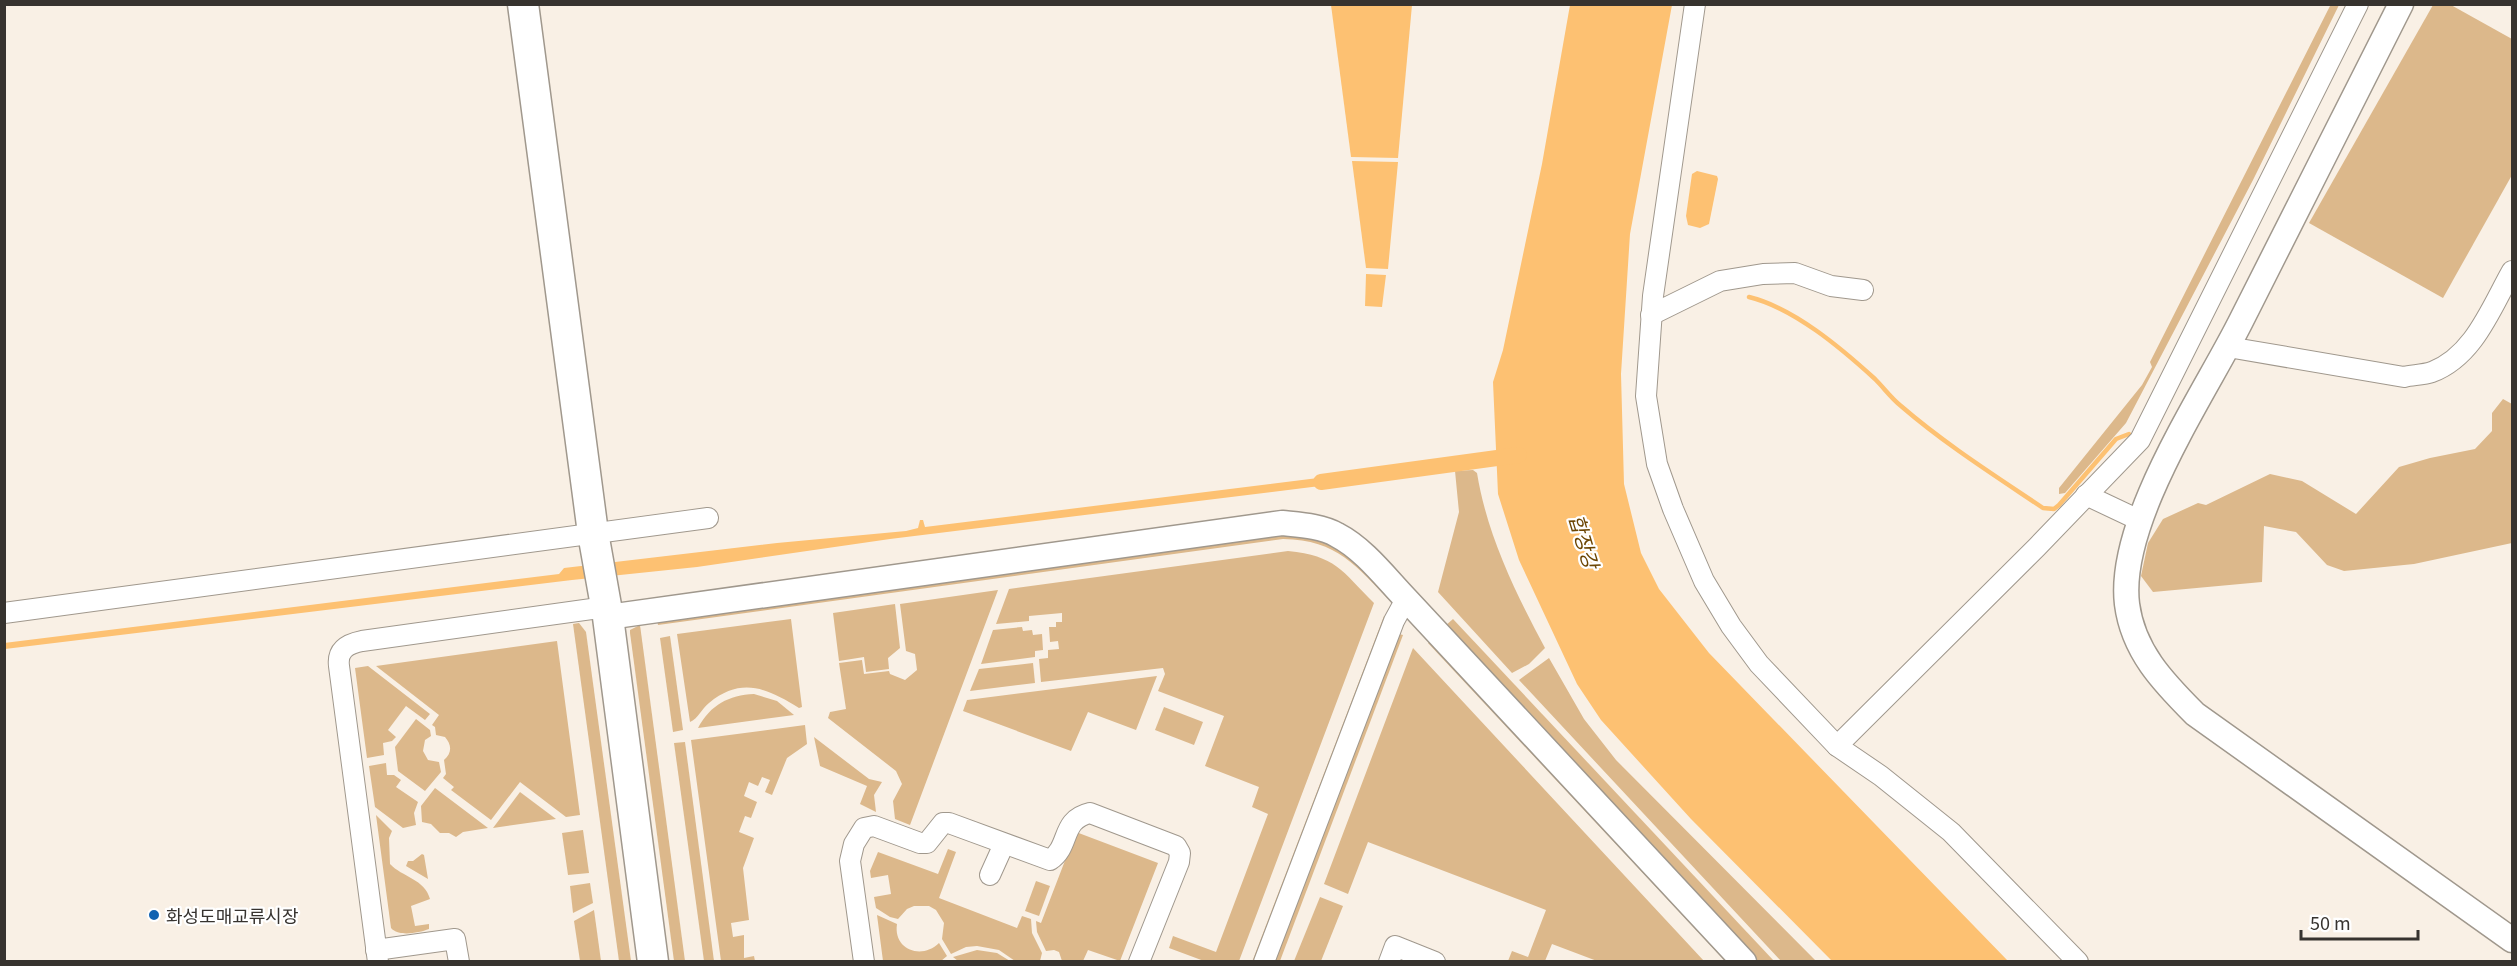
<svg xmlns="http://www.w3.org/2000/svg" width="2517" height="966" font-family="Georgia,'Noto Sans KR',serif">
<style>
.green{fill:#dcb88b}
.water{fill:#fdc172}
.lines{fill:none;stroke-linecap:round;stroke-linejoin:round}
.stream{stroke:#fdc172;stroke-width:4.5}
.canal{stroke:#fdc172;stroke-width:16}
.minor-casing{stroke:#a0988d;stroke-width:22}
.tertiary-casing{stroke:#a0988d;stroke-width:27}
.primary-casing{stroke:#a0988d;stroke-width:33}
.minor{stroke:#fff;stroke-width:20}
.tertiary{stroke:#fff;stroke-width:24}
.primary{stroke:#fff;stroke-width:30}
.poi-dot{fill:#1162b1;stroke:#fff;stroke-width:2}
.labels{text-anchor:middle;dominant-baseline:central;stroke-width:4.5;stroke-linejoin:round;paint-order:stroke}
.poi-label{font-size:18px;fill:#37332f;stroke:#fff;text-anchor:start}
.water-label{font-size:20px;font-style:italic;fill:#6c4502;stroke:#fff}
</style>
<rect width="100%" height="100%" fill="#f9f0e5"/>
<!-- green -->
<g class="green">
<path d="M 2331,4 L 2339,5 L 2253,180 L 2126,423 L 2065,493 L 2059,494 L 2059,488 L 2142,385 L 2152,367 L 2150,362 Z"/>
<path d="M 2433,5 L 2451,5 L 2512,39 L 2512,175 L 2443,298 L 2309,223 Z"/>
<path d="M 2503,399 L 2512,404 L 2512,543 L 2414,564 L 2344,571 L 2327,565 L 2296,532 L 2264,526 L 2262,582 L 2153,592 L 2141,576 L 2148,543 L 2163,519 L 2198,503 L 2206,505 L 2270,474 L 2302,481 L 2356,514 L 2399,467 L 2430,458 L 2475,449 L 2492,431 L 2492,413 Z"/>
<path d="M 1473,470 L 1477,473 C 1487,535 1516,594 1545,648 L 1529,664 L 1512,673 L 1438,592 L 1459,512 L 1455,471 Z"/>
<path d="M 1283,535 L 1321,539 L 1353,557 L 1392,603 C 1356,566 1338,540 1283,539 L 658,625 L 657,620 Z"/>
<path d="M 1288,551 C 1336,556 1341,570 1374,603 L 1239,961 L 1204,961 L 1169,948 L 1173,936 L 1216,952 L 1268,814 L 1252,807 L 1259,787 L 1205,766 L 1224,716 L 1158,691 L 1165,674 L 1163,668 L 1041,682 L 1039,659 L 1048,658 L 1048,650 L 1059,649 L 1058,641 L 1050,642 L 1049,627 L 1056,627 L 1056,622 L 1062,622 L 1062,613 L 1029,616 L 1029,621 L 996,624 L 1009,589 Z"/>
<path d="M 998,590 L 910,825 L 895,819 L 893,801 L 902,784 L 896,771 L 828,718 L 830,712 L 846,709 L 839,663 L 862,660 L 864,674 L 889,671 L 890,674 L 905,680 L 917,670 L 915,654 L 906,651 L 900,604 Z"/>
<path d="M 895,604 L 900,648 L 888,658 L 889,669 L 866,672 L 864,657 L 839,661 L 833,613 Z"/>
<path d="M 1384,616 L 1387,618 L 1256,961 L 1252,962 Z"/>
<path d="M 791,619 L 802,707 L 799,708 C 768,689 742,676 709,703 C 702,708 698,719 690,722 L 677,634 Z"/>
<path d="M 1453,619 L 1774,961 L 1756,961 L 1445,626 Z"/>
<path d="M 579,623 L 586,632 L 631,961 L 619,961 L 573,624 Z"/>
<path d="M 640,625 L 685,961 L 674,961 L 630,633 L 630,630 Z"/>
<path d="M 1022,627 L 1023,631 L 1032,630 L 1033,635 L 1042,634 L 1043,650 L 1035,651 L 1035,657 L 981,664 L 993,630 Z"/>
<path d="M 1399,634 L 1403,635 L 1280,961 L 1275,962 Z"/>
<path d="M 670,636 L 683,730 L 673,732 L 660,638 Z"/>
<path d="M 1432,640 L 1731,961 L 1725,961 L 1428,643 Z"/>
<path d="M 557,641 L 580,815 L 566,817 L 520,782 L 491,820 L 451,790 L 454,787 L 443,778 L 446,774 L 444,760 C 452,753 452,745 445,737 L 436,735 L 435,727 L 432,725 L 439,715 L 376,666 Z"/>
<path d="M 1413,648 L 1704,961 L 1597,961 L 1552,944 L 1545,961 L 1508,961 L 1512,951 L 1528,957 L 1546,910 L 1368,842 L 1348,894 L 1324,884 Z"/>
<path d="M 1549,658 L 1584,719 L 1616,760 L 1816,961 L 1781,961 L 1519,680 Z"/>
<path d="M 1033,663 L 1035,683 L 970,691 L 979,669 Z"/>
<path d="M 368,666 L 430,714 L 425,720 L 406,706 L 388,730 L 396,737 L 392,741 L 383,743 L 384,755 L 367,758 L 355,668 Z"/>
<path d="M 1157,676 L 1136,730 L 1088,712 L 1071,751 L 963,711 L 967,700 Z"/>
<path d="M 754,694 L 777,701 L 794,715 L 698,728 C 710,705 729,695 754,694 Z"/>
<path d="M 1164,707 L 1203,722 L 1194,745 L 1155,730 Z"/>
<path d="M 416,719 L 430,730 L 431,736 L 425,740 L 423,751 L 428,760 L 439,762 L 441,772 L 425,791 L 398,771 L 395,747 Z"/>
<path d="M 805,725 L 807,744 L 787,758 L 772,795 L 765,792 L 770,780 L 762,777 L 758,786 L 749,782 L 744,796 L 757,802 L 751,818 L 745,816 L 739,832 L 754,838 L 743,868 L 749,920 L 731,923 L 733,937 L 744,935 L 744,958 L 754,956 L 755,961 L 721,961 L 691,740 Z"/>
<path d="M 814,737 L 869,779 L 882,782 L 874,795 L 876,812 L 860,804 L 867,786 L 820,766 Z"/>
<path d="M 685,742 L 714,961 L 704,961 L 674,743 Z"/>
<path d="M 386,763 L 387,775 L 394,775 L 401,780 L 396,787 L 418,802 L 414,813 L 416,825 L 403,828 L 375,807 L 369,766 Z"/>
<path d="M 435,788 L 488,828 L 463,832 L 456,837 L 449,833 L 440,833 L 431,824 L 422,822 L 421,806 Z"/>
<path d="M 520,792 L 556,819 L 493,828 Z"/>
<path d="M 376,815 L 392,831 L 389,838 L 390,864 C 402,877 425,879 430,899 L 411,906 L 415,926 L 429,924 L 429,929 C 418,933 399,937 391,928 Z"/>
<path d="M 583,830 L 589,873 L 568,875 L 562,833 Z"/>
<path d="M 1076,832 L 1158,863 L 1120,961 L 1088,950 L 1083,961 L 1062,961 L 1059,952 L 1054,950 L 1046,951 L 1037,932 L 1036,921 L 1041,923 Z"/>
<path d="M 948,849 L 956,852 L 939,898 L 1017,928 L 1022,916 L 1031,919 L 1032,933 L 1042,953 L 1040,961 L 1015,961 L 999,950 L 977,946 L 966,947 L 951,954 L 942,939 L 944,923 L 936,910 L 929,906 L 914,906 L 907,909 L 898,919 L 890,917 L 876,908 L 874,897 L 891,894 L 888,875 L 871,878 L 870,871 L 878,852 L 938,874 Z"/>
<path d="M 422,854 L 424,855 L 428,879 L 406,866 L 408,861 L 413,861 Z"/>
<path d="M 1036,881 L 1050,886 L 1039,916 L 1025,911 Z"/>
<path d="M 590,883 L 593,903 L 573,913 L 570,886 Z"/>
<path d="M 1320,897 L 1343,906 L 1321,961 L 1294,961 Z"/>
<path d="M 594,910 L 601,961 L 580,961 L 574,921 Z"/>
<path d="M 877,915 L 897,924 C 893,950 922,960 939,943 L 947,956 L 941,961 L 883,961 Z"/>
<path d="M 977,950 L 997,953 L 1010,961 L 958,961 L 953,957 Z"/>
</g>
<!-- water -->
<g class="water">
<path d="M 1331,5 L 1412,5 L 1398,158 L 1351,157 Z"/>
<path d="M 1570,5 L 1672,5 L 1630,234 L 1621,374 L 1624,484 L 1641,553 L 1659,589 L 1709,653 L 2008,961 L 1832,961 L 1691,819 L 1601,720 L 1577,684 L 1519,560 L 1498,494 L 1493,382 L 1503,350 L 1542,164 Z"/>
<path d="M 1352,161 L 1398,162 L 1388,269 L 1366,268 Z"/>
<path d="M 1697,171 L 1717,176 L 1718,179 L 1709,224 L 1700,228 L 1688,225 L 1686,216 L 1692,174 Z"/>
<path d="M 1366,274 L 1386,275 L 1382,307 L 1365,306 Z"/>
<path d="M 1342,475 L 1344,483 L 890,539 L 697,567 L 572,580 L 5,649 L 4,643 L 559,574 L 564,568 L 777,543 L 906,531 L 918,528 L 920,520 L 923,520 L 925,527 Z"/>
</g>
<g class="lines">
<!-- stream -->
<path class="stream" d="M 1749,297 C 1794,308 1841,348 1875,379 C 1884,388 1891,398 1901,406 C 1945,444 1994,475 2043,508 L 2054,509 L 2059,505 L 2116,439 L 2129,434"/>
<!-- canal -->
<path class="canal" d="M 1321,482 L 1519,455"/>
<defs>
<g id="minor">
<path d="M 1695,4 L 1653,296 L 1646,396 L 1657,464 L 1673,509 L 1704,581 L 1731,626 L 1759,664 L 1837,746 L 1881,776 L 1951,832 L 2078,962"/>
<path d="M 1651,315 L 1720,281 L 1763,274 L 1795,273 L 1831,286 L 1863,290"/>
<path d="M 2228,347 L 2404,377 C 2412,375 2423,375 2432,372 C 2474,356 2491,308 2512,271"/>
<path d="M 2086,495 L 2141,521"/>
<path d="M 4,613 L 708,518"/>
<path d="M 1837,746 L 2037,547 L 2140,440 L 2358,4"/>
<path d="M 990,875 L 1004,844"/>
<path d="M 376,950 L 455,939 L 459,962"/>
<path d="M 378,962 L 339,666 C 337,650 347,644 362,641 L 606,607"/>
<path d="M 864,962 L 850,861 L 854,844 L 864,828 L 874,826 L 920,843 L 927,843 L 943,823 L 949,823 L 1050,860 C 1071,846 1060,820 1090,813 L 1176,846 L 1180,853 L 1179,862 L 1139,962"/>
<path d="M 1264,962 L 1394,621 L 1406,599"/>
<path d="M 1389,962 L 1395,946 L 1435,962"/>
</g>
<g id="tertiary">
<path d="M 2401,4 C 2348,110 2294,215 2241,321 C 2204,395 2117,521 2127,604 C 2133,651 2163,682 2195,714 L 2512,940"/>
<path d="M 608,617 L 1282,523 C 1300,525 1321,526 1337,535 C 1364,549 1385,577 1406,599 L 1744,962"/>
</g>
<path id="primary" d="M 523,4 L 593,533 L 608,617 L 653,962"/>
</defs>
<!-- minor casing -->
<use href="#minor" class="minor-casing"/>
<!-- tertiary casing -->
<use href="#tertiary" class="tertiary-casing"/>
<!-- primary casing -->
<use href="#primary" class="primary-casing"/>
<!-- minor -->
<use href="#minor" class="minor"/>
<!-- tertiary -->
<use href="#tertiary" class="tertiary"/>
<!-- primary -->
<use href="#primary" class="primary"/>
</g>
<!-- markers -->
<circle class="poi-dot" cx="154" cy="915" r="6"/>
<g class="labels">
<!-- poi labels -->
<g class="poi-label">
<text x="166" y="915">화성도매교류시장</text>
</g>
<!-- water labels -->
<g class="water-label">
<text transform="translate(1585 541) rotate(73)">합장강</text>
</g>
</g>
<!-- border -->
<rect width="2517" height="966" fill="none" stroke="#37332f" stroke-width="12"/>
<!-- scale -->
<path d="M2301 930v9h117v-9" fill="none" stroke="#37332f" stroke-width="3"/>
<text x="2310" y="930" font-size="18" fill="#37332f" stroke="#ffffff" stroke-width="4.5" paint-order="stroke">50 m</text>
</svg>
